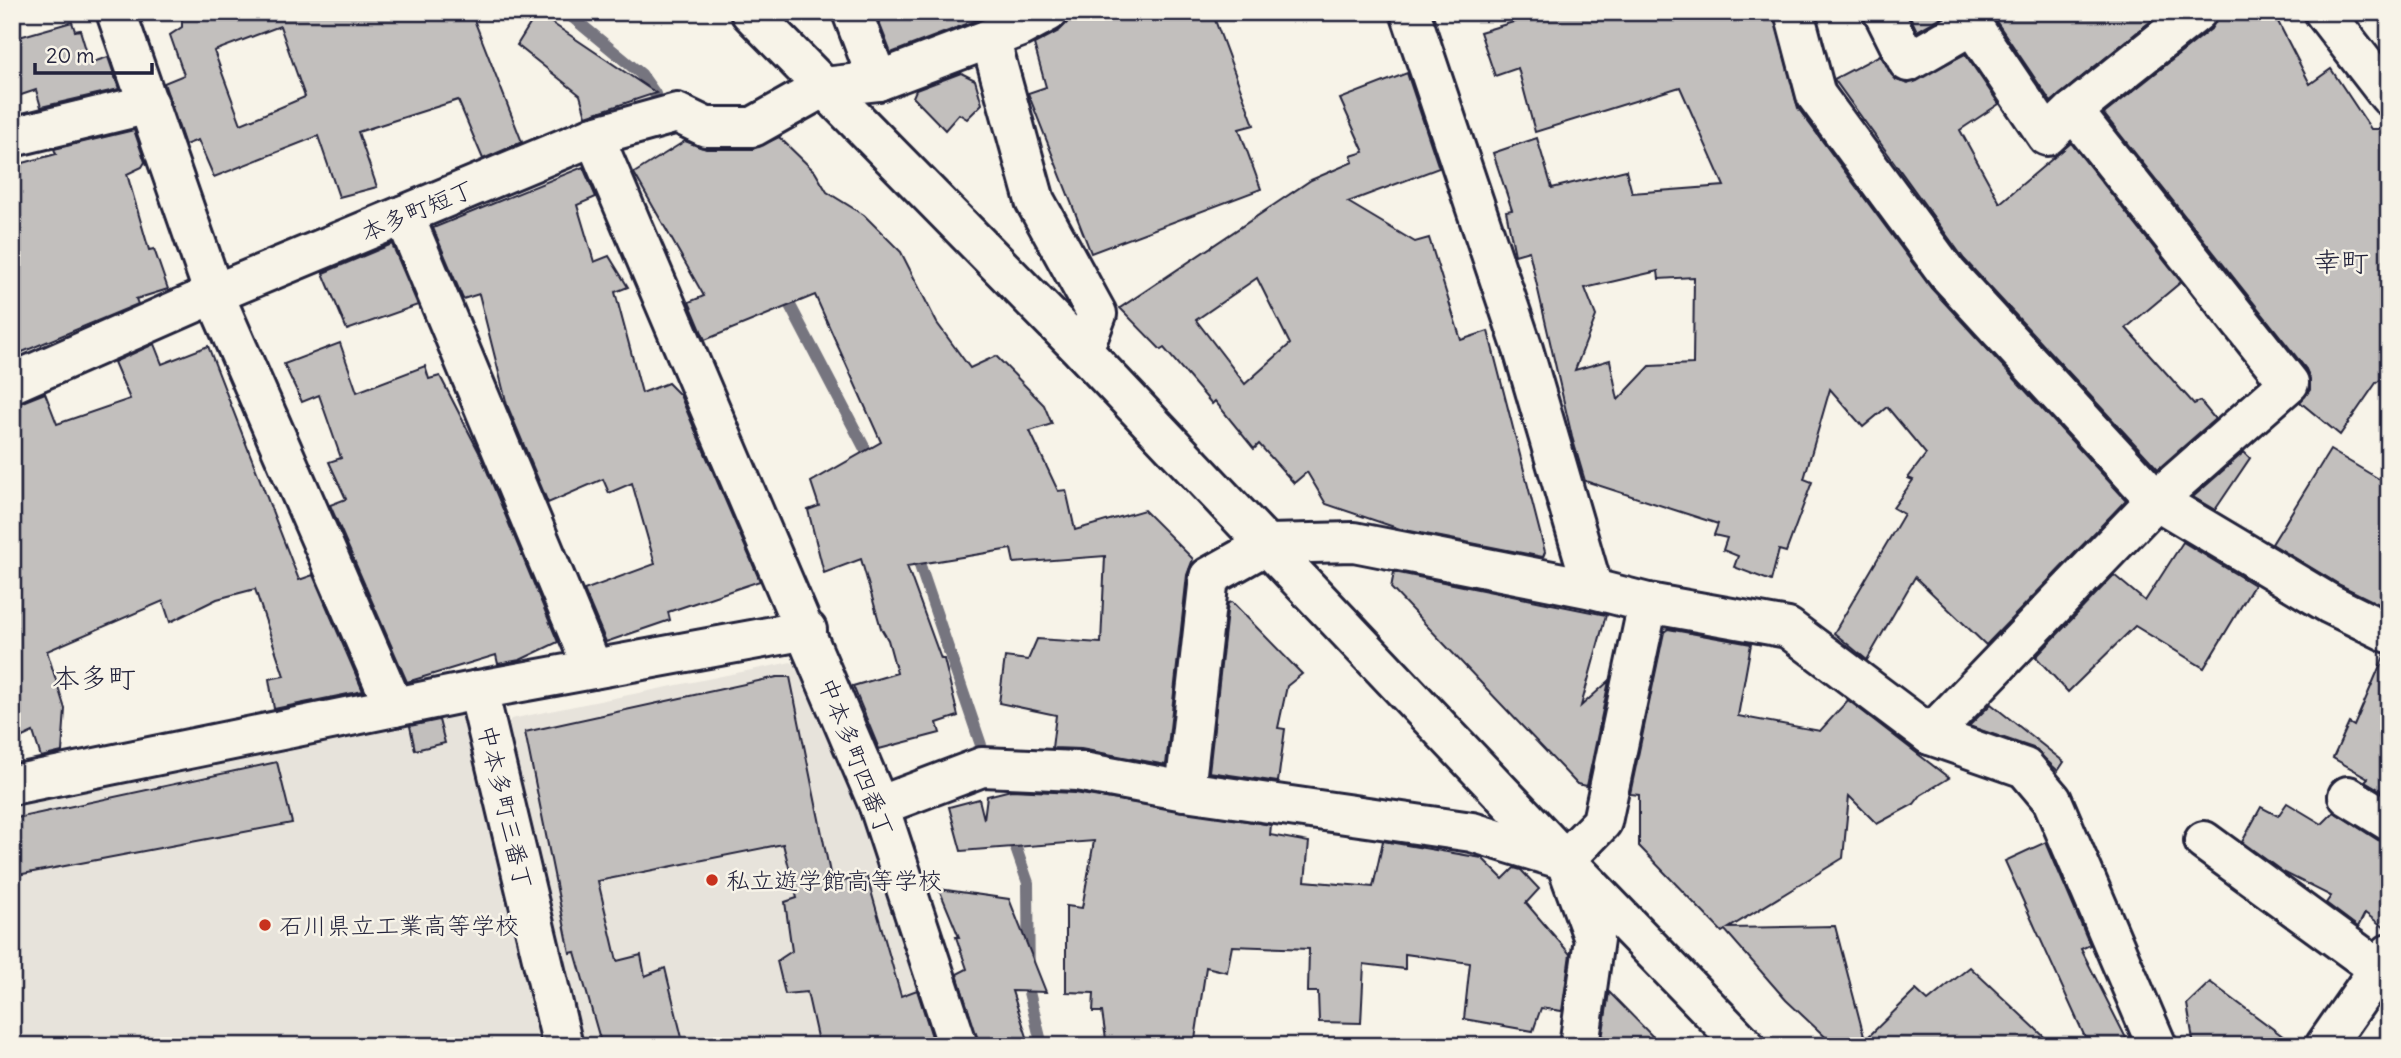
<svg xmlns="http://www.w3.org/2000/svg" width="2401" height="1058" font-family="Delius,'Klee One',sans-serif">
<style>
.built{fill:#e7e3db}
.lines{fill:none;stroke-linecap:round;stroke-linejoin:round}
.stream{stroke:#76747f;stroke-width:12}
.building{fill:#c2bfbd;stroke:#22223b;stroke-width:2;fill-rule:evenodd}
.minor-casing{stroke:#22223b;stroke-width:44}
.minor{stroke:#f7f3e8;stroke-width:38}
.poi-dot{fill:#c8321e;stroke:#f7f3e8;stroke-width:2.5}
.labels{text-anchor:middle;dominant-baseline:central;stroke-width:5;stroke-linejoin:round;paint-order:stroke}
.street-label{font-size:24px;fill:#22223b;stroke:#f7f3e8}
.poi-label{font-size:24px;fill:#22223b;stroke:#f7f3e8;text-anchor:start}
.quarter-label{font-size:28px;fill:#22223b;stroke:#f7f3e8}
</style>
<rect width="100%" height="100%" fill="#f7f3e8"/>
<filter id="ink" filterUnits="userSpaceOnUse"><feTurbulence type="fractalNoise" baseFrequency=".0143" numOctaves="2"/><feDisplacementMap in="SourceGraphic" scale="14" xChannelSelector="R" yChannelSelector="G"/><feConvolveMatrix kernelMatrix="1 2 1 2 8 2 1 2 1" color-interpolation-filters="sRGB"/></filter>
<g filter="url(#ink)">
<!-- built -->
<g class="built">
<path d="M 791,662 L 806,672 L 947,1046 L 579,1046 L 503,731 L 511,719 Z"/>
<path d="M 466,707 L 547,1046 L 12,1046 L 12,804 L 403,714 Z"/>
</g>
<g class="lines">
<!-- stream -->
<g class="stream">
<path d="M 566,12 L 641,74 L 655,94"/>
<path d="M 783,292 L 874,466"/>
<path d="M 915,551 L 981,745"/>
<path d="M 1010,831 L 1028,883 L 1029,992 L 1042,1046"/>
</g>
</g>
<!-- building -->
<g class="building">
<path d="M 196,12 L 471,12 L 522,142 L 483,159 L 458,100 L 358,132 L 377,187 L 339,197 L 318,136 L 214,177 L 198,140 L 185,145 L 164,83 L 184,75 L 170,35 L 182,27 L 182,18 ZM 280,26 L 305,97 L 241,124 L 214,51 Z"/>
<path d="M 875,12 L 998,12 L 891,53 Z"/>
<path d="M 1070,12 L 1212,12 L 1254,125 L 1239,129 L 1261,189 L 1091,253 L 1028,93 L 1046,87 L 1034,44 L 1059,31 L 1067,23 Z"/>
<path d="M 1547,12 L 1773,12 L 1798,108 L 1931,288 L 2126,500 L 1986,645 L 1915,577 L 1867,660 L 1834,633 L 1904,514 L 1893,508 L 1913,480 L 1908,478 L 1926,454 L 1887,407 L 1863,427 L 1830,389 L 1804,479 L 1812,482 L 1786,552 L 1779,550 L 1771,581 L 1734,567 L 1738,556 L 1723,550 L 1727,538 L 1714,535 L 1718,524 L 1585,481 L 1572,437 L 1529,251 L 1515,255 L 1506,211 L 1512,210 L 1493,153 L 1537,138 L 1552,188 L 1626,170 L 1632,193 L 1724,186 L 1680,87 L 1535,132 L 1518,68 L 1495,76 L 1480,32 ZM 1658,271 L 1659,279 L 1694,277 L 1693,364 L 1650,366 L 1618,400 L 1610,360 L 1575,370 L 1596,316 L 1585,288 Z"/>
<path d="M 1908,12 L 1950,12 L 1917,31 Z"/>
<path d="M 1990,12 L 2162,12 L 2051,102 Z"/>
<path d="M 2220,12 L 2273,12 L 2310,84 L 2331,69 L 2371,129 L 2389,129 L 2389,374 L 2376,383 L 2340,435 L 2300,402 L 2310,390 L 2310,379 L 2306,369 L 2104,114 L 2211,29 Z"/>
<path d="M 537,13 L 656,93 L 586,116 L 580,95 L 517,45 Z"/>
<path d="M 72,22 L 75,31 L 80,30 L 90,63 L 108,57 L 119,89 L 41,107 L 36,90 L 12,98 L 12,39 Z"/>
<path d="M 1965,54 L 1999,104 L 1960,130 L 2000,203 L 2071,143 L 2181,282 L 2126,328 L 2194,404 L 2200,401 L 2215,419 L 2158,469 L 1964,259 L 1834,79 L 1880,55 L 1896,80 L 1908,84 Z"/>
<path d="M 961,73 L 975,80 L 982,104 L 967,119 L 959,114 L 945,130 L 913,97 L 916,90 Z"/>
<path d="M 1407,73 L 1439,168 L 1348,202 L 1415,242 L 1429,238 L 1461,340 L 1488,331 L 1545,552 L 1543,557 L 1400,529 L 1326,504 L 1307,472 L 1294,483 L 1259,444 L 1254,449 L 1215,401 L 1212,404 L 1164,348 L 1161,350 L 1120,308 L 1311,180 L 1353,162 L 1351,156 L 1364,152 L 1340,99 ZM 1257,278 L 1290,344 L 1245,384 L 1196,320 Z"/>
<path d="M 134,130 L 145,162 L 142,167 L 127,174 L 149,250 L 154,249 L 168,289 L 136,299 L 138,304 L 20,353 L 12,331 L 12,166 L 56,154 L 54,149 Z"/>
<path d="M 779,137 L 815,172 L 827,192 L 864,215 L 901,252 L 937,323 L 970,368 L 996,356 L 1044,405 L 1052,424 L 1030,431 L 1058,491 L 1066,490 L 1075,530 L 1144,510 L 1193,559 L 1187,575 L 1166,765 L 1081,749 L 1052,748 L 1056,715 L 999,703 L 1005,657 L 1028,660 L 1037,639 L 1101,643 L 1105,556 L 1014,563 L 1011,549 L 907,566 L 941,659 L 944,659 L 958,716 L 937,723 L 940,733 L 879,749 L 853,686 L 897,673 L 888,640 L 881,628 L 861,559 L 824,573 L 808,510 L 819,506 L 811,482 L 881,442 L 815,295 L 705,340 L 689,302 L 704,296 L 634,173 L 685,141 L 706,149 L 753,149 Z"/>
<path d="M 583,167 L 596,197 L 577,205 L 594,262 L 609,256 L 628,287 L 615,292 L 642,393 L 668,383 L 680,395 L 760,581 L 668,612 L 670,620 L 606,642 L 584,590 L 655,564 L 632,483 L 609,493 L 603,479 L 548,503 L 507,405 L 479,294 L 463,299 L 433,228 Z"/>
<path d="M 392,244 L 418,305 L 347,330 L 323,273 Z"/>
<path d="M 340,343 L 357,392 L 425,366 L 429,379 L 440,376 L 480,454 L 558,642 L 520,660 L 498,664 L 496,655 L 407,682 L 330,505 L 346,499 L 329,462 L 341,458 L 319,395 L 302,402 L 284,364 Z"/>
<path d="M 154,344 L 162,364 L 208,346 L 299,580 L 313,575 L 363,691 L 274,709 L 269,679 L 284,676 L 255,589 L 217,599 L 170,622 L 163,601 L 47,651 L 65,709 L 62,752 L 41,757 L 33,732 L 12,742 L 12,406 L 45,393 L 57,424 L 130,399 L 114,362 Z"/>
<path d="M 2330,450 L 2389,485 L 2389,609 L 2340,585 L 2272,544 Z"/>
<path d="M 2244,452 L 2250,458 L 2215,510 L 2193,497 Z"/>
<path d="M 2183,542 L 2254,585 L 2204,668 L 2135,626 L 2068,692 L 2036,657 L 2114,575 L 2145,601 Z"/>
<path d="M 1394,572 L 1606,615 L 1581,706 L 1609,681 L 1587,786 L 1577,784 L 1391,588 Z"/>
<path d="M 1232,602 L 1302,674 L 1287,686 L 1278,728 L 1285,729 L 1278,782 L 1209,772 L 1228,603 Z"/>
<path d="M 1668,629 L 1751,644 L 1738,716 L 1820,731 L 1848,700 L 1949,778 L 1921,795 L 1914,804 L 1877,824 L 1849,796 L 1843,858 L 1729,928 L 1835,926 L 1865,1040 L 1916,990 L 1928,1001 L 1970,967 L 2054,1046 L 1835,1046 L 1786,1000 L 1725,930 L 1722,932 L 1639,846 L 1639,795 L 1630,794 L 1664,632 Z"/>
<path d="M 2385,654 L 2389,655 L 2389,795 L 2365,781 L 2368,778 L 2333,758 L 2349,723 L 2354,726 Z"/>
<path d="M 777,677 L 790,677 L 832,883 L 867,877 L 901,996 L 917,990 L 935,1046 L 819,1046 L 807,992 L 785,994 L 777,961 L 792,951 L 785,902 L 797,898 L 783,844 L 598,881 L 617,961 L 641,955 L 645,976 L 665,968 L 684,1046 L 602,1046 L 575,952 L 570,953 L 525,732 Z"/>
<path d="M 1991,704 L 2064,762 L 2058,771 L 2033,748 L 1969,726 Z"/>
<path d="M 439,720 L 445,743 L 415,750 L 410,726 Z"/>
<path d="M 277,762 L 292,823 L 12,876 L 12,819 Z"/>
<path d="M 1011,790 L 1075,793 L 1271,825 L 1270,835 L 1309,842 L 1305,881 L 1373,887 L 1383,841 L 1482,858 L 1503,879 L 1514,868 L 1521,870 L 1539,889 L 1526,903 L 1570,954 L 1562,1011 L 1541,1008 L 1533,1031 L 1464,1019 L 1470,963 L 1405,954 L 1405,969 L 1364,964 L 1361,1023 L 1319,1022 L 1318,992 L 1308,992 L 1309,949 L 1232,946 L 1227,972 L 1206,967 L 1194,1046 L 1107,1046 L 1102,1012 L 1093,1012 L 1094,993 L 1066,992 L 1066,906 L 1082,908 L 1094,841 L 961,851 L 949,807 L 979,799 L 984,819 L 987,796 Z"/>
<path d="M 2287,803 L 2322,824 L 2334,812 L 2378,840 L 2389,843 L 2389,931 L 2365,913 L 2358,927 L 2326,903 L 2331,896 L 2283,872 L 2242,842 L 2261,807 L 2278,816 Z"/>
<path d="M 2046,842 L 2090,945 L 2081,949 L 2130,1046 L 2089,1046 L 2005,861 Z"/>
<path d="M 939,889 L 1009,899 L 1046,992 L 1012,991 L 1030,1046 L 979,1046 L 957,974 L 967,969 L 956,937 L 959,937 Z"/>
<path d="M 2210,982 L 2296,1046 L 2194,1046 L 2187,1004 Z"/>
<path d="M 1609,992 L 1662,1046 L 1601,1046 Z"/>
</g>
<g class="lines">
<defs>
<g id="minor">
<path d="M 116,12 L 214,294 L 394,707"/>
<path d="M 750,12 L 1083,351 L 1565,860 L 1745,1046"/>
<path d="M 852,12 L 878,81"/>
<path d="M 1410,12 L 1523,349 L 1593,589"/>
<path d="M 1794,12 L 1816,95 L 1947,273 L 2156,500 L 2330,604 L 2389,633"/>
<path d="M 1883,12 L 1908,62 L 1972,25 L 2047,136 L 2073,111"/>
<path d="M 2324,12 L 2389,96"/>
<path d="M 990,38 L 1035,201 L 1097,314 L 1083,351"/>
<path d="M 594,136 L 879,806 L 958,1046"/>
<path d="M 12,137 L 149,104"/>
<path d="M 404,215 L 593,669"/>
<path d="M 12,383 L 214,294 L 594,136 L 677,113 L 706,127 L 753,127 L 824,87 L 878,81 L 1018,28 L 1048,12"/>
<path d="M 478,690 L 563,1046"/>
<path d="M 1930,735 L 2156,500 L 2289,383 L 2073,111 L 2197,12"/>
<path d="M 12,785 L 478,690 L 807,630"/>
<path d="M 1185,791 L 1209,577 L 1268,544 L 1354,542 L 1593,589 L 1648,603 L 1788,628 L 1930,735 L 2025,768 L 2052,800 L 2157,1046"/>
<path d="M 2348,796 L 2389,821"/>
<path d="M 879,806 L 982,767 L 1077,771 L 1185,791 L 1472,832 L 1561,859"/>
<path d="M 2204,841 L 2379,969"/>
<path d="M 1565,860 L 1602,822 L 1648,603"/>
<path d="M 1569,871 L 1594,939 L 1579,1046"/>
<path d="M 2325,1046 L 2389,954"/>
</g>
</defs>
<!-- minor casing -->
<use href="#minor" class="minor-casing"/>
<!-- minor -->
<use href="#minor" class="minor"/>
</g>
</g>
<!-- markers -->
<g class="poi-dot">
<circle cx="712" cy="880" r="7"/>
<circle cx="265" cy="925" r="7"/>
</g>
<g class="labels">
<!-- street labels -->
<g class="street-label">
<text transform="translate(417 210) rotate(-23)">本多町短丁</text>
<text transform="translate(857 757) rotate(69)">中本多町四番丁</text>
<text transform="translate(506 807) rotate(77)">中本多町三番丁</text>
</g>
<!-- poi labels -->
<g class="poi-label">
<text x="726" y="880">私立遊学館高等学校</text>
<text x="279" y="925">石川県立工業高等学校</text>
</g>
<!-- quarter labels -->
<g class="quarter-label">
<text x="2341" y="262">幸町</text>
<text x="94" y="678">本多町</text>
</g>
</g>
<!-- margin -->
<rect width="2401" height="1058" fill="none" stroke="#f7f3e8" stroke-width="42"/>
<rect x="21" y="21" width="2359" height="1016" fill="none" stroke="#22223b" stroke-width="2.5" filter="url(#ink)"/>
<!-- scale -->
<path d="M35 63v10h117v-10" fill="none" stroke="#22223b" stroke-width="3.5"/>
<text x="46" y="63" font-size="21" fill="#22223b" stroke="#f7f3e8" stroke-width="5" paint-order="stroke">20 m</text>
</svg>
